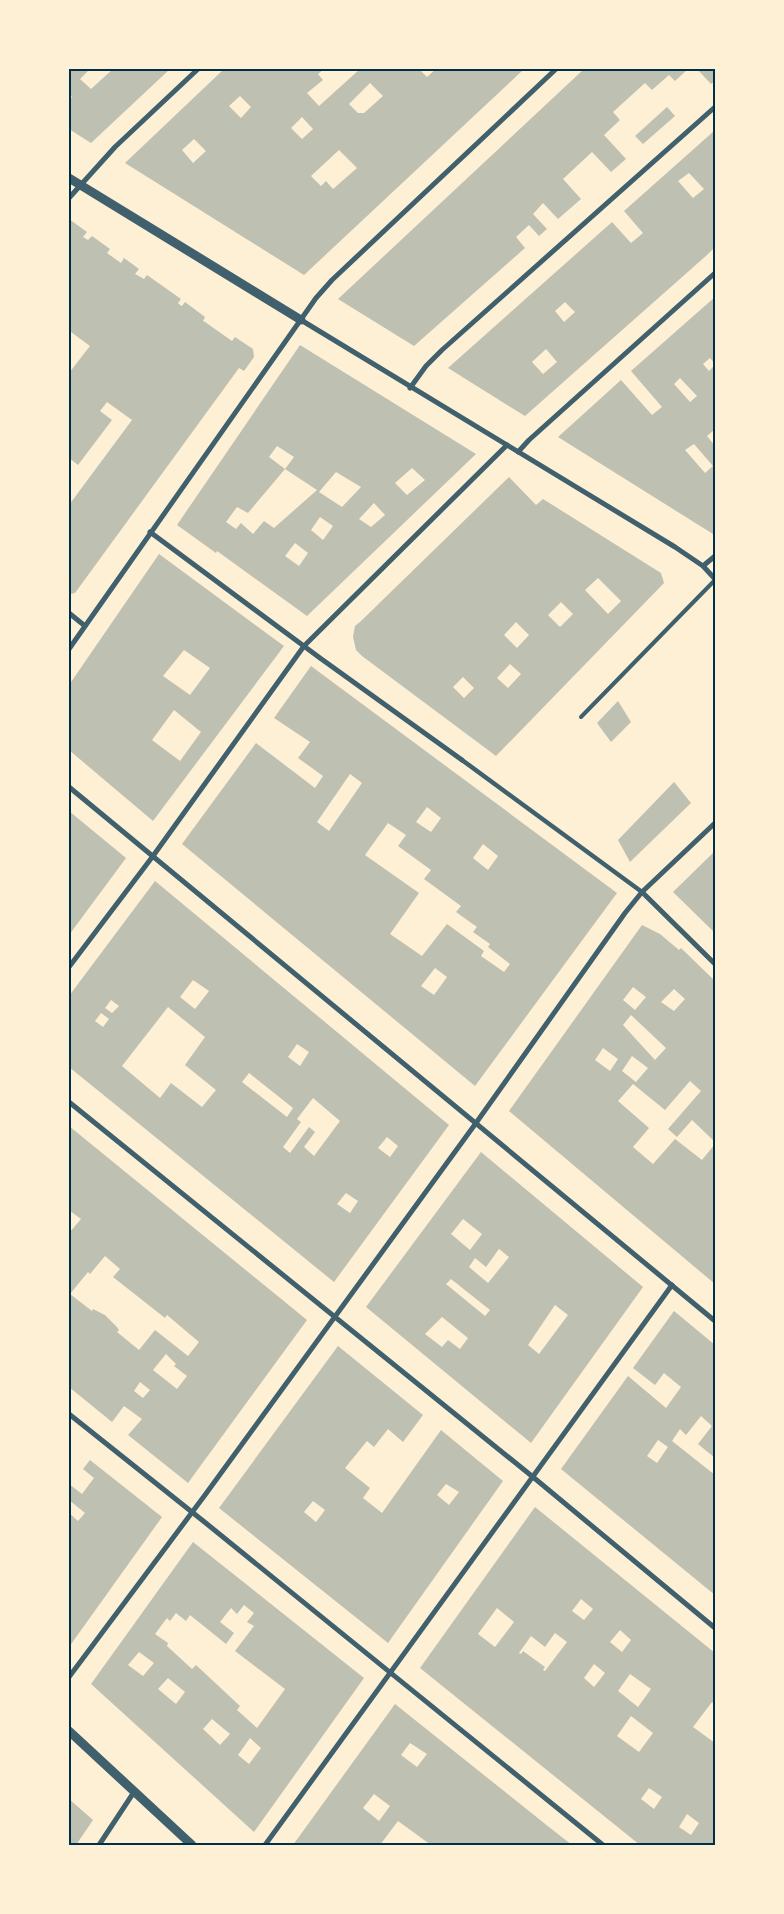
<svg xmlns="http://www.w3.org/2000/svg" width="784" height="1914" font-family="Commissioner,sans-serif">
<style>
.building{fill:#bec0b2;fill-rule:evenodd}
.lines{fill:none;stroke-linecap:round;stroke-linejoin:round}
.service{stroke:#3f606c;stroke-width:4}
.pedestrian{stroke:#3f606c;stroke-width:4.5}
.minor{stroke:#3f606c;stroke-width:5}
.tertiary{stroke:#3f606c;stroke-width:9}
.neatline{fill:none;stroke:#003049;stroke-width:2}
</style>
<rect width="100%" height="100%" fill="#fdf0d5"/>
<!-- building -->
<g class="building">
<path d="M 69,69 L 90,69 L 80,79 L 91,89 L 113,69 L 170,69 L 91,143 L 69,129 L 69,101 L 72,97 L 69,93 Z"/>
<path d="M 224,69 L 324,69 L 318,74 L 323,80 L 307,93 L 319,106 L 360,69 L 419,69 L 427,77 L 436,69 L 520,69 L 522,71 L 304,275 L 125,163 ZM 370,83 L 383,96 L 364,113 L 358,113 L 349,104 ZM 240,96 L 251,107 L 241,118 L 229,106 ZM 302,117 L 313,129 L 302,139 L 291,128 ZM 194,139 L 206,151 L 193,163 L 182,150 ZM 339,150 L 357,168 L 333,189 L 326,181 L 321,186 L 311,176 Z"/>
<path d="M 584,69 L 688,69 L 675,81 L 669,75 L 652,90 L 645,83 L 613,112 L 620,120 L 604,135 L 626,159 L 611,172 L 592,152 L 563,179 L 581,199 L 558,219 L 543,203 L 533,214 L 547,229 L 539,236 L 529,225 L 516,237 L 525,248 L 414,346 L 338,299 Z"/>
<path d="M 697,69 L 715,69 L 715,81 L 711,84 Z"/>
<path d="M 667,107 L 675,116 L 643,144 L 635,136 Z"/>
<path d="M 714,131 L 715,247 L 707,255 L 525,416 L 448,368 L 612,222 L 631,243 L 643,233 L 624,211 ZM 689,173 L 704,189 L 693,198 L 678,181 ZM 565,302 L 575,312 L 564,322 L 555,311 ZM 546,349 L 557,362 L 543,374 L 532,362 Z"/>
<path d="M 69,219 L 87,232 L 83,237 L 88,240 L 92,236 L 110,249 L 107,253 L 121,263 L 124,258 L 139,269 L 135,274 L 144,279 L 147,275 L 181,299 L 178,303 L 180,305 L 182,306 L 185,302 L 205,317 L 203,321 L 205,322 L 232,341 L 235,337 L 253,349 L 254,357 L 244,371 L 239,368 L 75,593 L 70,594 L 69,593 L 69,505 L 132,420 L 107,402 L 100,411 L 112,420 L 78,465 L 69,458 L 69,373 L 90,346 L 71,332 L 69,335 Z"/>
<path d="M 715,297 L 715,364 L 710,358 L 703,364 L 709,371 L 715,365 L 715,432 L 714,430 L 707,436 L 715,446 L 715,531 L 713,534 L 558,437 L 621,380 L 652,415 L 662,407 L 631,371 ZM 680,378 L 697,396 L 690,402 L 674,384 ZM 694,444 L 713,466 L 705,473 L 685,450 Z"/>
<path d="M 300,345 L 476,454 L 307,616 L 217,551 L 216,553 L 177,525 ZM 277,446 L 294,457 L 285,469 L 317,490 L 274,528 L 264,521 L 253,534 L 241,523 L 236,529 L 226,522 L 237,507 L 248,513 L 285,469 L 269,457 ZM 412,468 L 425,480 L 407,495 L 395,483 ZM 336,472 L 361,487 L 342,507 L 319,492 ZM 374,503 L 385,515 L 371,527 L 359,519 ZM 320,517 L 333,526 L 323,540 L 311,530 ZM 295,543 L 308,553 L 299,566 L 285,556 Z"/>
<path d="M 509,477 L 536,505 L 543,499 L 661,573 L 664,583 L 496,756 L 362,656 L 356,650 L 353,637 L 355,626 L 360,622 ZM 598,578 L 621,601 L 608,614 L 585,590 ZM 561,602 L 573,614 L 560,627 L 548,615 ZM 516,622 L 529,635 L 517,648 L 504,635 ZM 510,664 L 521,674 L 508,688 L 497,678 ZM 463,677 L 474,688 L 464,698 L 453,687 Z"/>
<path d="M 159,554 L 284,646 L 153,821 L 69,750 L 69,685 ZM 184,650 L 210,668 L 190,695 L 163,676 ZM 174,710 L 201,732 L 180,761 L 152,740 Z"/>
<path d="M 311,666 L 617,893 L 475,1086 L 182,844 L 256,743 L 315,788 L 323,776 L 298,758 L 310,742 L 274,718 ZM 350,774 L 362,783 L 329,831 L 317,822 ZM 427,807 L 441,818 L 431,832 L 416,822 ZM 388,823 L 406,835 L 398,846 L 431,870 L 424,879 L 461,906 L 456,912 L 477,927 L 473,932 L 490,944 L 488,947 L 510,964 L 504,972 L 481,956 L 484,951 L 447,924 L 422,956 L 390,934 L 419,893 L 365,855 ZM 483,844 L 498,856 L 488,870 L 473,858 ZM 435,968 L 447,977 L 434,995 L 421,986 Z"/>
<path d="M 618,701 L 631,722 L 611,742 L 597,723 Z"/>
<path d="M 674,782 L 691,803 L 630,862 L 618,840 Z"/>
<path d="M 69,811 L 126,858 L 69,935 Z"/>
<path d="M 715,851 L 715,933 L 673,892 Z"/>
<path d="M 155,881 L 449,1125 L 334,1282 L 69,1067 L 69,996 ZM 193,980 L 209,991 L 195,1009 L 180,997 ZM 111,1000 L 119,1006 L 112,1013 L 105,1008 ZM 168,1007 L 205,1037 L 185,1065 L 216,1090 L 202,1107 L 171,1083 L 160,1098 L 122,1066 ZM 101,1013 L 109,1019 L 103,1027 L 95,1021 ZM 297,1044 L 309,1052 L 300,1066 L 288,1057 ZM 249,1073 L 293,1108 L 287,1117 L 242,1082 ZM 313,1098 L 340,1121 L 314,1156 L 304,1147 L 315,1132 L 309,1127 L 290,1153 L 283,1147 L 301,1122 L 297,1119 ZM 387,1137 L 398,1146 L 390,1157 L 378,1148 ZM 346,1193 L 358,1201 L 350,1213 L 337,1204 Z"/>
<path d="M 642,925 L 660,934 L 679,950 L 681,948 L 715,981 L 715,1142 L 692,1120 L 677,1137 L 668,1129 L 701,1091 L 690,1081 L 665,1110 L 633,1084 L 618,1101 L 649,1128 L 633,1147 L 653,1164 L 675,1139 L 702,1160 L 715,1144 L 715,1284 L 509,1111 ZM 633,987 L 646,997 L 635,1010 L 623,1000 ZM 674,989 L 685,999 L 674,1011 L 661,1002 ZM 631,1015 L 666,1048 L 655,1060 L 623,1025 ZM 603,1048 L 618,1059 L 610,1071 L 595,1060 ZM 632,1056 L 648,1068 L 636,1082 L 622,1071 Z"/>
<path d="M 69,1126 L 307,1320 L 188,1483 L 128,1435 L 142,1419 L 124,1406 L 112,1422 L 69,1387 L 69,1233 L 81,1219 L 70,1211 L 69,1213 ZM 105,1256 L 120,1269 L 113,1277 L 165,1318 L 167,1315 L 199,1342 L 188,1356 L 155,1330 L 139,1350 L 117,1332 L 119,1330 L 116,1326 L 105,1315 L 93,1309 L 92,1311 L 70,1294 L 88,1272 L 90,1274 ZM 166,1354 L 176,1364 L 174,1366 L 187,1376 L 177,1389 L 153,1370 ZM 140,1382 L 150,1390 L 143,1398 L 134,1391 Z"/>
<path d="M 481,1152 L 643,1287 L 531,1443 L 366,1307 ZM 463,1219 L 482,1234 L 470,1250 L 451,1234 ZM 499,1249 L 509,1257 L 488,1283 L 469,1267 L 475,1258 L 486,1267 ZM 451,1279 L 490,1310 L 485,1316 L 446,1284 ZM 555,1305 L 568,1315 L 539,1354 L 528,1345 ZM 442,1317 L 468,1338 L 460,1349 L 448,1340 L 442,1347 L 425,1334 Z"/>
<path d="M 674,1311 L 715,1345 L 715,1458 L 698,1444 L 712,1426 L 701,1416 L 686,1435 L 680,1429 L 672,1441 L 715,1475 L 715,1595 L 561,1469 L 628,1376 L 666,1408 L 681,1387 L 664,1373 L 655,1385 L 633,1368 ZM 658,1440 L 668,1447 L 657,1463 L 647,1456 Z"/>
<path d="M 338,1346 L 423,1415 L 403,1442 L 388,1429 L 374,1447 L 367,1441 L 345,1468 L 370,1488 L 363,1498 L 382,1513 L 441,1430 L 503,1481 L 388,1643 L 219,1508 ZM 446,1484 L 459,1492 L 449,1505 L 437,1495 ZM 313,1501 L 325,1510 L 316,1522 L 304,1512 Z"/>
<path d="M 90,1460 L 162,1517 L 69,1647 L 69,1513 L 78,1521 L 85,1513 L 69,1500 L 69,1484 L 82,1494 L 94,1478 L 83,1469 Z"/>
<path d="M 535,1507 L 715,1653 L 715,1705 L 712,1702 L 693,1727 L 715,1743 L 715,1774 L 713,1778 L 715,1780 L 715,1845 L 640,1845 L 420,1668 ZM 581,1599 L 593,1609 L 584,1620 L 572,1611 ZM 497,1608 L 514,1622 L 495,1647 L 478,1634 ZM 620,1630 L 631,1640 L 622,1652 L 610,1642 ZM 555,1633 L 567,1642 L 545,1671 L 543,1670 L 545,1667 L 523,1651 L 521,1654 L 519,1653 L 531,1636 L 545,1647 ZM 594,1664 L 605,1673 L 594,1687 L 584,1678 ZM 630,1674 L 651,1689 L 638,1707 L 618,1691 ZM 631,1716 L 653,1733 L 639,1752 L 617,1736 ZM 649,1788 L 662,1797 L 654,1809 L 641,1799 ZM 687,1814 L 699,1823 L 691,1835 L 679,1827 Z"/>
<path d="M 193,1542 L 364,1678 L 254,1832 L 91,1684 ZM 244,1605 L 254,1613 L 247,1622 L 254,1626 L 235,1651 L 285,1689 L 257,1728 L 237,1710 L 240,1706 L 196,1665 L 192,1669 L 167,1646 L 168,1643 L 155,1634 L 167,1618 L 170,1621 L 176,1613 L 186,1621 L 190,1615 L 226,1644 L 234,1633 L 220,1622 L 231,1608 L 237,1614 ZM 139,1652 L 154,1663 L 143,1676 L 128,1665 ZM 168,1678 L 185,1692 L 176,1704 L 158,1689 ZM 212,1719 L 230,1734 L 220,1745 L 203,1729 ZM 250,1738 L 261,1748 L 249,1764 L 238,1755 Z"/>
<path d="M 395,1704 L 549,1827 L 572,1845 L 431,1845 L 398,1821 L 380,1845 L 293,1845 ZM 410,1743 L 427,1754 L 417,1767 L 401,1755 ZM 374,1794 L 390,1806 L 379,1821 L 363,1808 Z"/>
<path d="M 69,1799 L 93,1820 L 76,1845 L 69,1845 Z"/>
</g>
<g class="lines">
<!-- service -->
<path class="service" d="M 581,717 L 715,580"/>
<!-- pedestrian -->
<path class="pedestrian" d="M 462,760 L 642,892"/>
<!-- minor -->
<g class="minor">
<path d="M 69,198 L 115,147 L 198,69"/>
<path d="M 301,320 L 675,547 L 703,566 L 715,579"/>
<path d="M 410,388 L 426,366 L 442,350 L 715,107"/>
<path d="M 518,452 L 529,440 L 715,273"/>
<path d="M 150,532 L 320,658 L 462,760"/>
<path d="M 703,566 L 715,556"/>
<path d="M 69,613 L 85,626"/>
<path d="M 69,649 L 316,298 L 332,280 L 556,69"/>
<path d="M 69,787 L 715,1321"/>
<path d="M 642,892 L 715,964"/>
<path d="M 69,967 L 153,856 L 304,646 L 507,445"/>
<path d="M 69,1102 L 533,1477 L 715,1628"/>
<path d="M 69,1414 L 207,1524 L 603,1845"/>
<path d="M 69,1677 L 205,1495 L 476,1123 L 625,913 L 642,892 L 715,823"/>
<path d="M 99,1845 L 134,1792"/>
<path d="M 265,1845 L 672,1285"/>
</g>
<!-- tertiary -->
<g class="tertiary">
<path d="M 69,178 L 301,320"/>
<path d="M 69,1731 L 192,1845"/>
</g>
</g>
<!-- border -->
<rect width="784" height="1914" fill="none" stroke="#fdf0d5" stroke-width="140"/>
<rect x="70" y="70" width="644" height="1774" class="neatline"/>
</svg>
